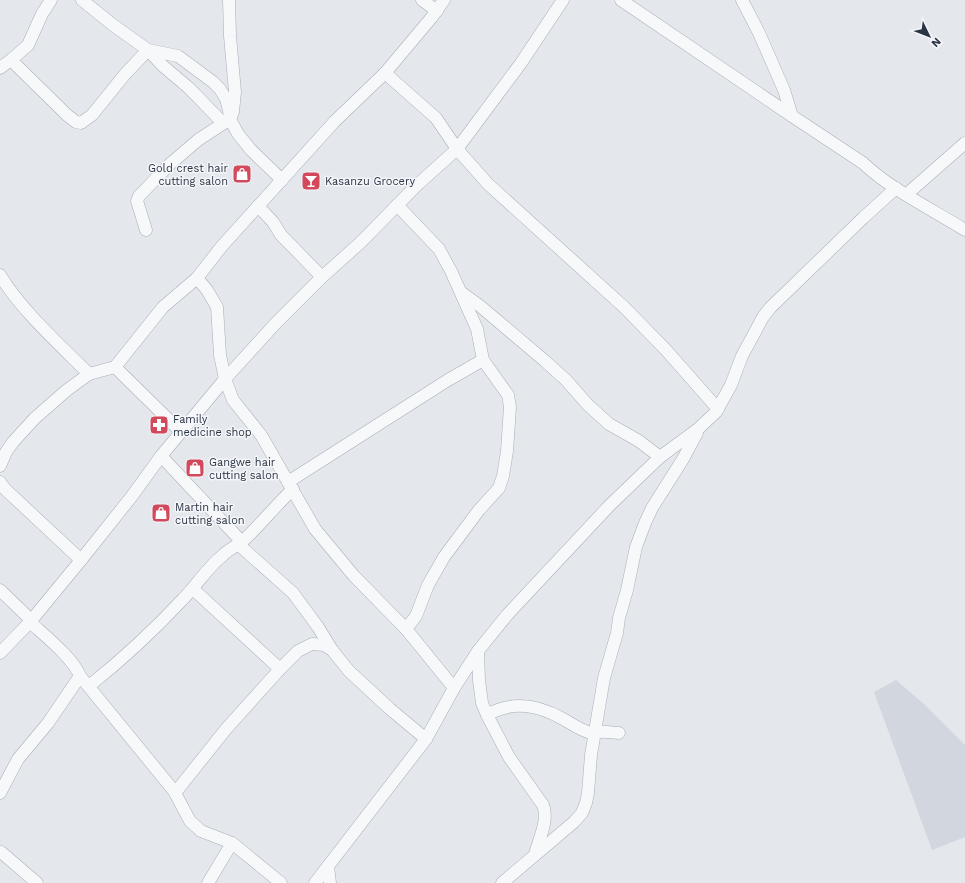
<svg xmlns="http://www.w3.org/2000/svg" width="965" height="883" font-family="'Work Sans',sans-serif">
<style>
.built{fill:#d2d6de}
.lines{fill:none;stroke-linecap:round;stroke-linejoin:round}
.minor-casing{stroke:#a9aeb7;stroke-width:13}
.minor{stroke:#f7f8fa;stroke-width:12}
.labels{text-anchor:middle;dominant-baseline:central;stroke-width:3;stroke-linejoin:round;paint-order:stroke}
.poi-label{font-size:11px;fill:#2b3445;stroke:#f4f6f9;text-anchor:start}
</style>
<rect width="100%" height="100%" fill="#e4e7ec"/>
<!-- built -->
<path class="built" d="M 896,680 L 925,705 L 965,745 L 965,837 L 932,850 L 874,692 Z"/>
<g class="lines">
<defs>
<g id="minor">
<path d="M 82,0 L 113,25 L 148,50 L 178,56 L 213,82 L 220,89 L 226,99 L 229,110 L 230,119 L 238,134 L 251,150 L 282,180"/>
<path d="M 422,0 L 437,11"/>
<path d="M 621,0 L 792,116 L 863,163 C 890,189 933,210 965,230"/>
<path d="M 742,0 L 759,33 L 784,90 L 792,116"/>
<path d="M 11,60 L 67,115 L 76,122 L 81,123 L 92,115 L 126,73 L 148,50 L 163,66 L 189,88 L 223,123"/>
<path d="M 0,68 L 11,60 L 28,45 L 42,14 L 51,0"/>
<path d="M 385,73 L 436,118 L 457,149 L 488,184 L 624,307 L 666,350 L 718,409"/>
<path d="M 907,194 L 965,143"/>
<path d="M 397,205 L 439,249 L 451,271 L 477,329 L 483,360 L 508,395 L 510,407 L 507,451 L 503,476 L 499,488 L 479,510 L 444,557 L 428,585 L 416,616 L 406,629"/>
<path d="M 258,206 L 273,222 L 281,235 L 322,277"/>
<path d="M 146,230 L 137,201 L 139,196 L 169,165 L 198,140 L 230,119 L 233,112 L 235,92 L 230,36 L 229,0"/>
<path d="M 0,275 C 21,310 60,345 89,374"/>
<path d="M 197,278 L 207,290 L 217,307 L 220,355 L 225,379 L 233,400 L 261,435 L 315,529 L 354,576 L 406,629 L 454,688"/>
<path d="M 462,293 L 480,306 L 545,361 L 566,380 L 588,405 L 609,424 L 639,441 L 660,457"/>
<path d="M 115,367 L 181,432"/>
<path d="M 161,456 L 242,542"/>
<path d="M 0,466 L 6,452 L 13,442 L 35,418 L 67,390 L 89,374 L 115,367 L 163,307 L 197,278 L 222,246 L 335,121 L 385,73 L 432,17 L 444,0"/>
<path d="M 0,482 L 5,489 L 81,560"/>
<path d="M 288,482 L 448,380 L 483,360"/>
<path d="M 239,545 L 293,593 L 318,627 L 332,650"/>
<path d="M 193,589 L 280,669"/>
<path d="M 0,590 L 31,620"/>
<path d="M 30,622 C 44,635 73,658 80,676 L 174,791 L 190,821 L 201,831 L 232,843 L 281,883"/>
<path d="M 478,651 L 479,680 L 482,703 L 487,715 L 509,757 L 543,805 C 549,820 539,839 535,854"/>
<path d="M 0,653 L 30,622 L 81,560 L 132,496 L 161,456 L 225,379 L 275,324 L 322,277 L 361,242 L 416,186 L 457,149 L 521,63 L 563,0"/>
<path d="M 89,686 C 123,659 154,630 183,599 C 197,585 207,568 222,556 C 229,549 237,546 244,540 C 261,524 276,505 293,489"/>
<path d="M 487,715 C 513,700 538,705 563,719 C 572,724 582,731 591,733 C 595,734 597,732 600,732 C 606,731 613,733 619,733"/>
<path d="M 0,793 L 18,759 L 48,723 L 80,676"/>
<path d="M 175,793 L 226,729 L 280,669 L 298,651 L 312,644 L 324,645 L 332,650 L 349,671 L 390,709 L 426,739"/>
<path d="M 1,852 L 37,883"/>
<path d="M 328,866 L 330,883"/>
<path d="M 208,883 L 232,843"/>
<path d="M 315,883 L 426,739 L 454,688 L 478,651 L 507,615 L 610,505 L 660,457 L 698,429 L 716,412 L 731,385 L 742,356 L 763,317 L 770,308 L 863,218 L 896,188"/>
<path d="M 502,883 L 574,822 L 582,813 L 586,803 L 588,793 L 591,755 L 604,678 L 617,633 L 619,618 L 627,590 L 636,547 L 645,523 L 652,508 L 683,459 L 697,433"/>
</g>
</defs>
<!-- minor casing -->
<use href="#minor" class="minor-casing"/>
<!-- minor -->
<use href="#minor" class="minor"/>
</g>
<!-- icons -->
<defs>
<symbol id="shop-square" viewBox="-11 -11 22 22"><rect x="-9" y="-9" width="18" height="18" rx="4" fill="#d1495b" stroke="#f4f6f9"/><path d="M-5-2.5h2.3a2.7 3.5 0 0 1 5.4 0H5L5.5 6h-11ZM-1.5-2.5h3a1.5 2.3 0 0 0-3 0Z" fill="#fff"/></symbol>
<symbol id="bar-square" viewBox="-11 -11 22 22"><rect x="-9" y="-9" width="18" height="18" rx="4" fill="#d1495b" stroke="#f4f6f9"/><path d="M-6-5H6L.8 .8V4.5H3.5V6h-7V4.5H-.8V.8Z" fill="#fff"/></symbol>
<symbol id="pharmacy-square" viewBox="-11 -11 22 22"><rect x="-9" y="-9" width="18" height="18" rx="4" fill="#d1495b" stroke="#f4f6f9"/><path d="M-2-6h4v4h4v4h-4v4h-4v-4h-4v-4h4Z" fill="#fff"/></symbol>
</defs>
<g fill-rule="evenodd">
<use href="#shop-square" x="231" y="163" width="22" height="22"/>
<use href="#bar-square" x="300" y="170" width="22" height="22"/>
<use href="#pharmacy-square" x="148" y="414" width="22" height="22"/>
<use href="#shop-square" x="184" y="457" width="22" height="22"/>
<use href="#shop-square" x="150" y="502" width="22" height="22"/>
</g>
<g class="labels">
<!-- poi labels -->
<g class="poi-label">
<text x="228" y="168" text-anchor="end">Gold crest hair<tspan x="228" dy="13">cutting salon</tspan></text>
<text x="325" y="181">Kasanzu Grocery</text>
<text x="173" y="419">Family<tspan x="173" dy="13">medicine shop</tspan></text>
<text x="209" y="462">Gangwe hair<tspan x="209" dy="13">cutting salon</tspan></text>
<text x="175" y="507">Martin hair<tspan x="175" dy="13">cutting salon</tspan></text>
</g>
</g>
<!-- north arrow -->
<g transform="translate(929 36) rotate(133)" stroke="#f4f6f9" stroke-width="3" paint-order="stroke">
<path d="M0-3L7 15L0 10L-7 15Z" fill="#2b3445"/>
<text y="-6" font-size="11" font-weight="bold" text-anchor="middle" fill="#2b3445">N</text>
</g>
</svg>
